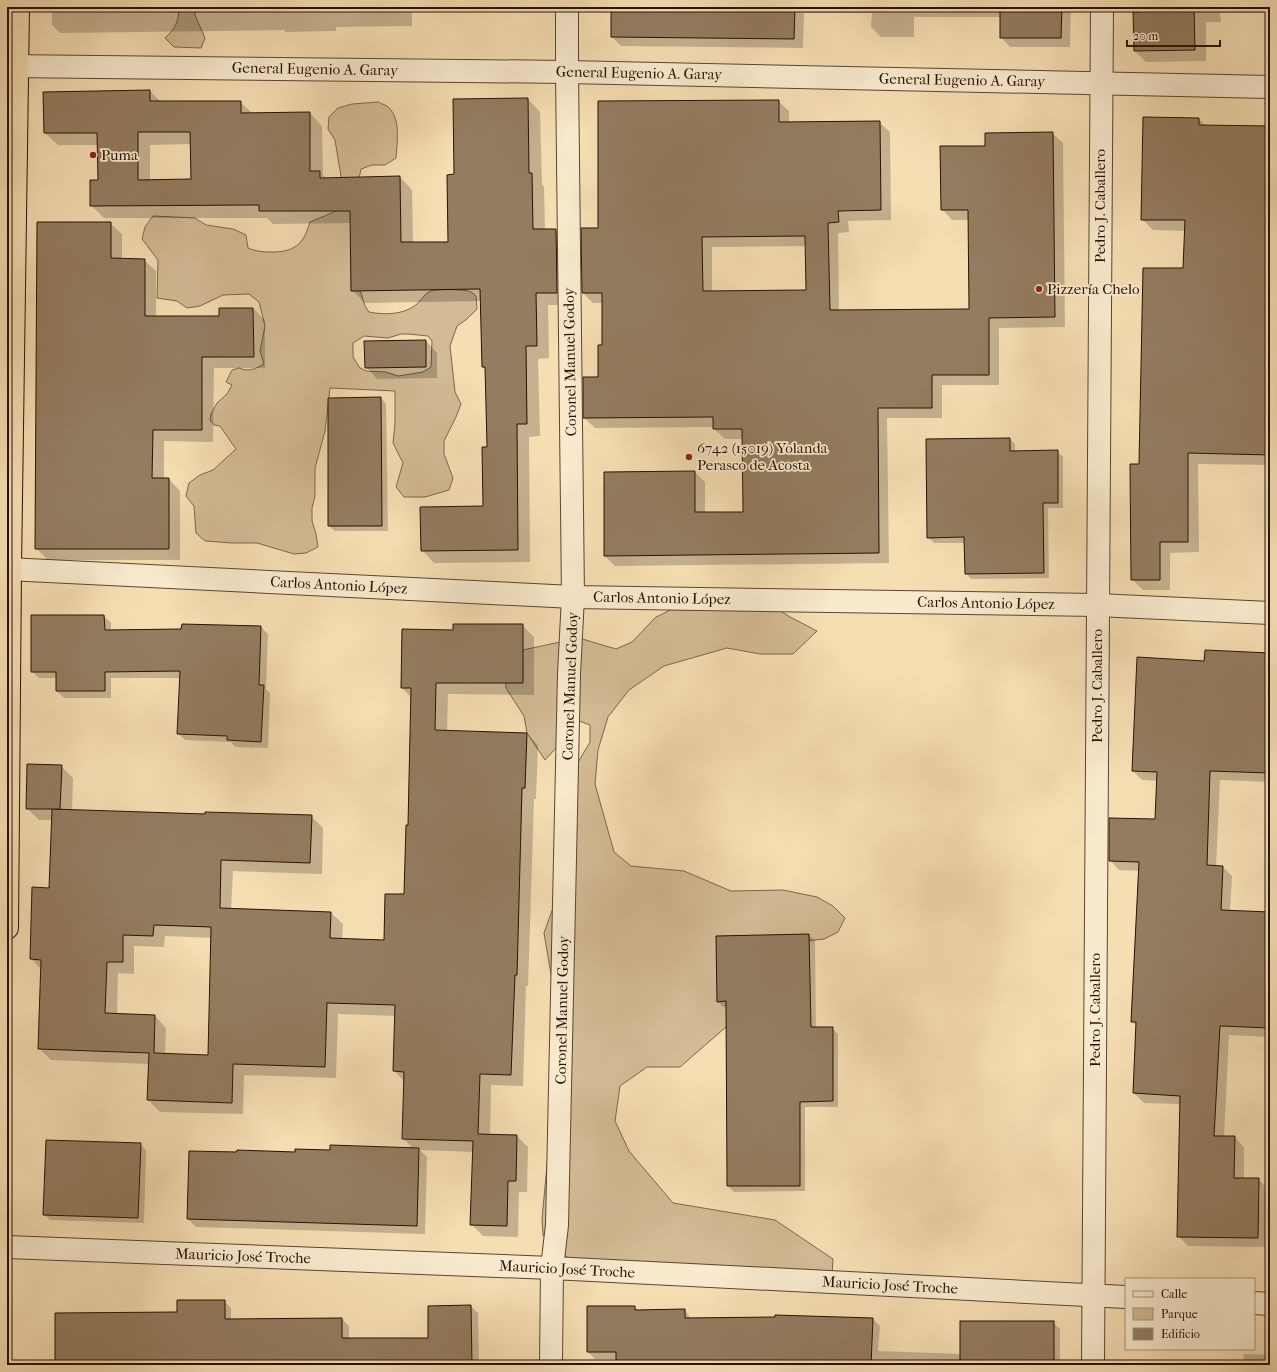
<svg xmlns="http://www.w3.org/2000/svg" width="1277" height="1372" font-family="'IM FELL French Canon',serif">
<style>
.green{fill:#d3bb95;stroke:#7d664c;fill-rule:evenodd}
.shadow{fill:#0003;fill-rule:evenodd}
.building{fill:#937c5f;stroke:#271204;fill-rule:evenodd}
.lines{fill:none;stroke-linecap:round;stroke-linejoin:round}
.minor-casing{stroke:#5b4530;stroke-width:24}
.trunk-casing{stroke:#271204;stroke-width:24}
.minor{stroke:#f9eace;stroke-width:22}
.trunk{stroke:#f6deb3;stroke-width:22}
.poi-dot{fill:#8f2418;stroke:#f9eace;stroke-width:1.5}
.labels{text-anchor:middle;dominant-baseline:central;stroke-width:3.5;stroke-linejoin:round;paint-order:stroke}
.street-label{font-size:15px;fill:#271204;stroke:#f9eace}
.poi-label{font-size:15px;fill:#271204;stroke:#f9eace;text-anchor:start}
</style>
<rect width="100%" height="100%" fill="#f6deb3"/>
<filter id="stains"><feTurbulence type="fractalNoise" baseFrequency=".005" numOctaves="4"/><feColorMatrix values="0 0 0 0 .2 0 0 0 0 .09 0 0 0 0 .02 0 0 0 .5 -.17"/></filter>
<radialGradient id="worn" r=".72"><stop offset=".6" stop-color="#630" stop-opacity="0"/><stop offset="1" stop-color="#630" stop-opacity=".3"/></radialGradient>
<!-- green -->
<g class="green">
<path d="M 179,7 L 196,7 L 195,15 L 205,38 L 201,48 L 174,47 L 165,38 C 175,29 179,21 179,7 Z"/>
<path d="M 378,102 C 381,104 387,105 389,108 C 401,119 397,144 396,158 L 385,165 L 372,165 L 361,169 L 353,207 L 359,287 L 365,306 L 369,312 C 384,315 404,315 417,304 C 421,300 425,293 431,291 C 436,289 466,289 471,292 C 473,293 475,295 476,296 L 477,309 L 467,319 L 457,326 L 450,346 L 455,392 L 461,404 L 456,417 L 444,441 L 444,454 L 453,478 L 449,490 L 425,497 L 404,497 L 396,487 L 403,463 L 393,443 L 395,424 L 395,391 L 330,388 L 325,431 L 315,468 L 315,496 L 312,508 L 312,521 L 316,534 L 318,547 L 306,553 L 294,554 L 257,543 L 232,543 L 205,541 L 196,533 L 194,506 L 186,496 L 189,483 L 200,475 L 213,470 L 236,449 L 220,426 L 214,425 L 210,420 L 211,414 L 217,403 L 227,394 L 232,385 L 226,382 L 232,370 L 239,368 C 249,372 255,369 264,364 L 260,351 L 265,326 L 259,302 L 249,294 L 223,295 L 200,306 L 187,308 L 177,301 L 157,298 L 158,260 L 142,239 L 145,227 L 153,216 L 195,218 L 206,225 L 233,229 L 246,235 L 248,248 C 258,252 264,252 275,252 C 297,251 304,242 310,222 L 334,212 L 342,201 L 341,176 L 335,140 L 328,129 L 329,117 L 338,108 L 352,104 ZM 401,334 L 408,334 L 428,336 L 432,341 L 431,367 L 423,372 L 398,376 L 386,372 L 366,371 L 360,368 L 353,357 L 353,343 L 364,336 L 388,338 Z"/>
<path d="M 761,599 L 790,617 L 817,631 L 793,654 L 760,654 L 727,648 L 664,666 L 629,690 L 608,717 L 598,750 L 595,784 L 614,852 L 631,866 L 684,871 L 731,891 L 783,890 L 817,897 L 833,906 L 845,918 L 838,932 L 824,939 L 788,943 L 726,1027 L 680,1067 L 647,1067 L 620,1086 L 615,1121 L 629,1151 L 673,1203 L 775,1220 L 833,1259 L 832,1275 L 801,1289 L 668,1285 L 569,1258 L 553,1249 L 543,1235 L 542,1219 L 553,1101 L 558,1015 L 544,933 L 562,883 L 556,800 L 590,742 L 590,725 L 574,719 L 567,736 L 545,760 L 527,733 L 524,716 L 506,688 L 504,654 L 579,638 L 616,649 L 632,642 L 656,617 L 687,602 Z"/>
</g>
<!-- shadow -->
<g class="shadow">
<path d="M 52,7 L 470,7 L 470,8 L 412,8 L 412,26 L 336,27 L 336,31 L 285,32 L 284,30 L 60,33 L 52,25 Z"/>
<path d="M 612,7 L 1071,7 L 1070,47 L 1010,47 L 1001,37 L 1001,17 L 914,17 L 914,37 L 881,37 L 871,27 L 872,13 L 804,13 L 803,48 L 621,46 L 612,37 Z"/>
<path d="M 1140,7 L 1263,7 L 1263,13 L 1220,13 L 1221,22 L 1206,22 L 1206,61 L 1146,62 L 1135,51 Z"/>
<path d="M 150,91 L 161,102 L 240,102 L 253,114 L 310,113 L 322,126 L 323,175 L 327,179 L 400,177 L 412,190 L 413,243 L 449,243 L 455,175 L 528,99 L 540,112 L 542,184 L 544,187 L 545,230 L 556,230 L 569,243 L 569,305 L 548,305 L 549,358 L 538,359 L 540,436 L 529,437 L 530,562 L 434,563 L 422,550 L 484,507 L 488,448 L 486,370 L 483,367 L 482,301 L 365,303 L 352,290 L 351,223 L 273,224 L 267,218 L 104,218 L 91,205 L 99,181 L 99,145 L 58,145 L 45,133 ZM 191,144 L 192,180 L 150,181 L 150,145 Z"/>
<path d="M 778,101 L 789,111 L 789,123 L 879,122 L 890,132 L 891,220 L 848,221 L 849,232 L 838,233 L 839,311 L 970,310 L 969,220 L 952,220 L 942,209 L 986,147 L 1052,133 L 1063,143 L 1065,327 L 999,328 L 999,385 L 942,385 L 942,418 L 887,418 L 889,563 L 615,566 L 605,556 L 695,472 L 705,482 L 705,513 L 744,513 L 743,439 L 725,439 L 714,429 L 714,427 L 595,428 L 584,418 L 599,378 L 603,346 L 603,303 L 593,303 L 583,293 L 599,229 ZM 806,246 L 807,291 L 712,292 L 712,247 Z"/>
<path d="M 1199,119 L 1206,126 L 1270,127 L 1270,465 L 1198,464 L 1199,552 L 1170,553 L 1170,590 L 1143,590 L 1132,579 L 1140,465 L 1184,269 L 1186,231 L 1153,230 L 1142,219 Z"/>
<path d="M 110,223 L 122,234 L 122,260 L 144,260 L 156,271 L 156,317 L 220,317 L 253,308 L 265,320 L 265,368 L 214,368 L 213,442 L 164,441 L 164,479 L 169,479 L 180,491 L 180,560 L 48,560 L 36,548 Z"/>
<path d="M 426,341 L 437,353 L 437,378 L 377,379 L 366,367 Z"/>
<path d="M 381,398 L 386,404 L 388,531 L 335,531 L 329,526 Z"/>
<path d="M 1010,439 L 1015,444 L 1015,452 L 1057,451 L 1063,457 L 1063,508 L 1048,508 L 1049,578 L 971,579 L 966,573 L 965,543 L 934,543 L 928,537 Z"/>
<path d="M 32,616 L 104,616 L 111,623 L 111,631 L 261,627 L 268,634 L 266,689 L 270,693 L 268,748 L 235,747 L 231,742 L 185,740 L 178,733 L 180,678 L 111,678 L 111,698 L 64,698 L 57,691 L 57,678 L 39,678 L 32,671 Z"/>
<path d="M 522,625 L 534,637 L 534,695 L 448,694 L 447,731 L 527,734 L 538,745 L 536,799 L 534,799 L 528,986 L 526,986 L 523,1086 L 491,1085 L 490,1135 L 517,1136 L 528,1147 L 527,1192 L 519,1192 L 518,1237 L 483,1236 L 471,1224 L 474,1152 L 420,1150 L 427,1157 L 425,1234 L 196,1227 L 188,1219 L 296,1153 L 413,1149 L 403,1138 L 404,1081 L 394,1071 L 396,1016 L 338,1014 L 336,1078 L 244,1075 L 243,1114 L 160,1112 L 148,1100 L 149,1064 L 51,1060 L 40,1049 L 42,970 L 31,959 L 50,889 L 53,820 L 39,820 L 27,808 L 61,766 L 73,778 L 72,811 L 206,815 L 311,816 L 323,828 L 322,874 L 233,871 L 231,910 L 331,913 L 343,924 L 342,940 L 385,941 L 405,895 L 409,826 L 412,698 L 402,688 L 454,631 ZM 165,936 L 212,938 L 209,1056 L 165,1054 L 166,1028 L 155,1016 L 117,1015 L 118,973 L 134,974 L 134,946 L 164,947 Z"/>
<path d="M 1270,654 L 1270,782 L 1220,780 L 1216,866 L 1223,867 L 1232,876 L 1230,912 L 1270,913 L 1270,1037 L 1229,1035 L 1224,1137 L 1235,1137 L 1244,1147 L 1244,1179 L 1258,1179 L 1268,1189 L 1267,1247 L 1188,1246 L 1178,1236 L 1180,1104 L 1144,1103 L 1134,1093 L 1137,1026 L 1132,1021 L 1139,871 L 1119,870 L 1110,860 L 1156,820 L 1158,781 L 1142,780 L 1133,771 L 1205,662 Z"/>
<path d="M 809,935 L 815,941 L 816,1028 L 832,1028 L 838,1034 L 838,1107 L 805,1107 L 805,1191 L 734,1192 L 728,1186 L 727,1007 L 723,1007 L 718,1001 Z"/>
<path d="M 140,1144 L 146,1150 L 144,1223 L 50,1220 L 44,1214 Z"/>
<path d="M 224,1301 L 231,1308 L 231,1320 L 342,1319 L 349,1326 L 349,1339 L 429,1339 L 471,1306 L 478,1313 L 479,1365 L 56,1365 L 178,1313 Z"/>
<path d="M 635,1307 L 639,1311 L 685,1310 L 691,1319 L 873,1319 L 880,1326 L 878,1351 L 961,1354 L 1053,1322 L 1060,1329 L 1060,1365 L 617,1365 L 617,1359 L 595,1359 L 588,1352 Z"/>
<path d="M 1244,1354 L 1270,1355 L 1270,1365 L 1243,1365 Z"/>
</g>
<!-- building -->
<g class="building">
<path d="M 611,7 L 795,7 L 794,39 L 611,37 Z"/>
<path d="M 1000,7 L 1062,7 L 1061,38 L 1000,38 Z"/>
<path d="M 1139,7 L 1194,7 L 1195,50 L 1134,51 L 1133,12 L 1139,12 Z"/>
<path d="M 150,90 L 150,101 L 241,101 L 241,113 L 310,112 L 310,171 L 320,171 L 320,178 L 400,176 L 401,242 L 448,242 L 447,175 L 454,174 L 453,99 L 528,98 L 529,173 L 532,173 L 533,229 L 556,229 L 557,293 L 536,293 L 537,346 L 526,346 L 527,424 L 517,424 L 518,550 L 421,551 L 420,507 L 483,506 L 482,447 L 487,447 L 485,367 L 482,367 L 480,289 L 351,291 L 350,211 L 259,211 L 259,205 L 90,206 L 90,180 L 98,180 L 97,133 L 44,133 L 43,92 ZM 138,132 L 190,132 L 191,179 L 138,180 Z"/>
<path d="M 779,100 L 779,122 L 880,121 L 881,210 L 838,211 L 839,222 L 828,223 L 830,310 L 969,309 L 968,210 L 941,210 L 940,146 L 985,146 L 985,133 L 1053,132 L 1055,317 L 989,318 L 989,375 L 932,375 L 932,408 L 878,408 L 879,553 L 604,556 L 604,472 L 695,471 L 695,512 L 743,512 L 742,429 L 713,429 L 713,417 L 583,418 L 583,377 L 598,377 L 598,345 L 602,345 L 602,293 L 582,293 L 581,228 L 598,228 L 598,101 ZM 805,236 L 806,290 L 703,291 L 702,237 Z"/>
<path d="M 1143,117 L 1199,118 L 1199,125 L 1270,126 L 1270,455 L 1188,453 L 1188,542 L 1160,542 L 1160,580 L 1131,580 L 1130,464 L 1139,464 L 1143,268 L 1183,268 L 1185,220 L 1141,220 Z"/>
<path d="M 37,222 L 111,222 L 111,258 L 145,259 L 145,316 L 219,316 L 219,308 L 253,308 L 254,357 L 202,357 L 202,430 L 153,430 L 152,478 L 169,478 L 169,549 L 35,549 Z"/>
<path d="M 426,340 L 426,367 L 365,368 L 364,341 Z"/>
<path d="M 381,397 L 382,526 L 328,526 L 328,398 Z"/>
<path d="M 1010,438 L 1010,451 L 1058,450 L 1058,503 L 1043,503 L 1044,573 L 965,574 L 964,537 L 927,538 L 926,439 Z"/>
<path d="M 31,615 L 104,615 L 105,630 L 181,629 L 182,624 L 261,626 L 259,685 L 264,685 L 261,742 L 227,740 L 227,736 L 177,734 L 180,671 L 105,672 L 105,691 L 56,691 L 56,672 L 31,672 Z"/>
<path d="M 453,624 L 523,624 L 523,683 L 436,683 L 435,730 L 527,733 L 525,788 L 522,788 L 517,975 L 515,975 L 511,1075 L 480,1074 L 478,1134 L 517,1135 L 516,1181 L 508,1181 L 507,1226 L 470,1225 L 473,1141 L 402,1139 L 404,1072 L 393,1071 L 395,1005 L 327,1003 L 325,1067 L 233,1064 L 232,1103 L 147,1100 L 149,1053 L 38,1049 L 41,960 L 30,959 L 32,887 L 49,888 L 52,809 L 205,814 L 205,812 L 312,815 L 310,863 L 221,860 L 220,908 L 331,912 L 330,938 L 384,940 L 385,894 L 404,894 L 406,825 L 408,825 L 411,688 L 401,688 L 402,629 L 453,630 ZM 154,925 L 211,927 L 208,1055 L 154,1053 L 155,1015 L 105,1013 L 107,962 L 123,962 L 123,935 L 153,936 Z"/>
<path d="M 1205,650 L 1270,653 L 1270,773 L 1210,771 L 1207,865 L 1223,866 L 1221,910 L 1270,912 L 1270,1028 L 1220,1026 L 1214,1136 L 1235,1136 L 1234,1178 L 1259,1178 L 1258,1238 L 1177,1237 L 1180,1096 L 1133,1093 L 1136,1022 L 1131,1022 L 1139,862 L 1109,861 L 1109,818 L 1155,819 L 1157,772 L 1132,771 L 1137,657 L 1204,661 Z"/>
<path d="M 27,764 L 62,765 L 60,809 L 26,809 Z"/>
<path d="M 809,934 L 811,1027 L 833,1027 L 833,1101 L 800,1102 L 800,1186 L 727,1186 L 726,1001 L 717,1002 L 716,936 Z"/>
<path d="M 46,1140 L 141,1143 L 138,1218 L 43,1215 Z"/>
<path d="M 330,1145 L 419,1148 L 417,1226 L 187,1219 L 189,1151 L 236,1152 L 237,1150 L 295,1152 L 295,1149 L 330,1150 Z"/>
<path d="M 177,1300 L 225,1300 L 225,1319 L 342,1318 L 342,1338 L 428,1338 L 428,1306 L 471,1305 L 472,1365 L 55,1365 L 55,1313 L 177,1312 Z"/>
<path d="M 587,1306 L 635,1306 L 635,1310 L 685,1309 L 685,1318 L 775,1317 L 775,1315 L 873,1318 L 871,1365 L 616,1365 L 616,1352 L 587,1352 Z"/>
<rect x="960" y="1321" width="94" height="44"/>
</g>
<g class="lines">
<defs>
<g id="minor">
<path d="M 7,66 L 567,72 L 1270,87"/>
<path d="M 7,569 L 573,597 L 1097,605 L 1270,613"/>
<path d="M 7,1247 L 552,1268 L 1126,1297"/>
<path d="M 1254,1303 L 1270,1304"/>
<path d="M 551,1365 L 552,1268 L 557,1225 L 569,674 L 573,597 L 567,72 L 567,7"/>
<path d="M 1093,1365 L 1102,7"/>
</g>
<path id="trunk" d="M 7,928 L 10,569 L 18,7"/>
</defs>
<!-- minor casing -->
<use href="#minor" class="minor-casing"/>
<!-- trunk casing -->
<use href="#trunk" class="trunk-casing"/>
<!-- minor -->
<use href="#minor" class="minor"/>
<!-- trunk -->
<use href="#trunk" class="trunk"/>
</g>
<!-- markers -->
<g class="poi-dot">
<circle cx="93" cy="155" r="4"/>
<circle cx="1039" cy="289" r="4"/>
<circle cx="689" cy="457" r="4"/>
</g>
<g class="labels">
<!-- street labels -->
<g class="street-label">
<text transform="translate(315 69) rotate(1)">General Eugenio A. Garay</text>
<text transform="translate(639 73) rotate(1)">General Eugenio A. Garay</text>
<text transform="translate(962 80) rotate(1)">General Eugenio A. Garay</text>
<text transform="translate(1100 206) rotate(-90)">Pedro J. Caballero</text>
<text transform="translate(570 362) rotate(-91)">Coronel Manuel Godoy</text>
<text transform="translate(339 585) rotate(3)">Carlos Antonio López</text>
<text transform="translate(662 598) rotate(1)">Carlos Antonio López</text>
<text transform="translate(986 603) rotate(1)">Carlos Antonio López</text>
<text transform="translate(570 686) rotate(-88)">Coronel Manuel Godoy</text>
<text transform="translate(1097 686) rotate(-90)">Pedro J. Caballero</text>
<text transform="translate(562 1010) rotate(-89)">Coronel Manuel Godoy</text>
<text transform="translate(1095 1010) rotate(-90)">Pedro J. Caballero</text>
<text transform="translate(243 1256) rotate(2)">Mauricio José Troche</text>
<text transform="translate(567 1269) rotate(3)">Mauricio José Troche</text>
<text transform="translate(890 1285) rotate(3)">Mauricio José Troche</text>
</g>
<!-- poi labels -->
<g class="poi-label">
<text x="101" y="155">Puma</text>
<text x="1047" y="289">Pizzería Chelo</text>
<text x="697" y="448">6742 (15019) Yolanda<tspan x="697" dy="17">Perasco de Acosta</tspan></text>
</g>
</g>
<!-- margin -->
<rect width="1277" height="1372" fill="none" stroke="#f6deb3" stroke-width="24"/>
<rect x="8" y="8" width="1261" height="1356" fill="none" stroke="#271204" stroke-width="2"/>
<rect x="12" y="12" width="1253" height="1348" fill="none" stroke="#271204"/>
<!-- legend -->
<rect x="1125" y="1278" width="130" height="72" fill="#f9eace" stroke="#a5947d"/>
<rect x="1133" y="1291" width="20" height="6" fill="#f9eace" stroke="#a5947d"/>
<text x="1161" y="1298" font-size="12" fill="#271204">Calle</text>
<rect x="1133" y="1308" width="20" height="12" fill="#d3bb95" stroke="#a5947d"/>
<text x="1161" y="1318" font-size="12" fill="#271204">Parque</text>
<rect x="1133" y="1328" width="20" height="12" fill="#937c5f" stroke="#a5947d"/>
<text x="1161" y="1338" font-size="12" fill="#271204">Edificio</text>
<!-- scale -->
<path d="M1127 40v6h93v-6" fill="none" stroke="#271204" stroke-width="2"/>
<text x="1133" y="40" font-size="12" fill="#271204" stroke="#f9eace" stroke-width="3" paint-order="stroke">20 m</text>
<rect width="100%" height="100%" filter="url(#stains)"/>
<rect width="100%" height="100%" fill="url(#worn)"/>
</svg>
